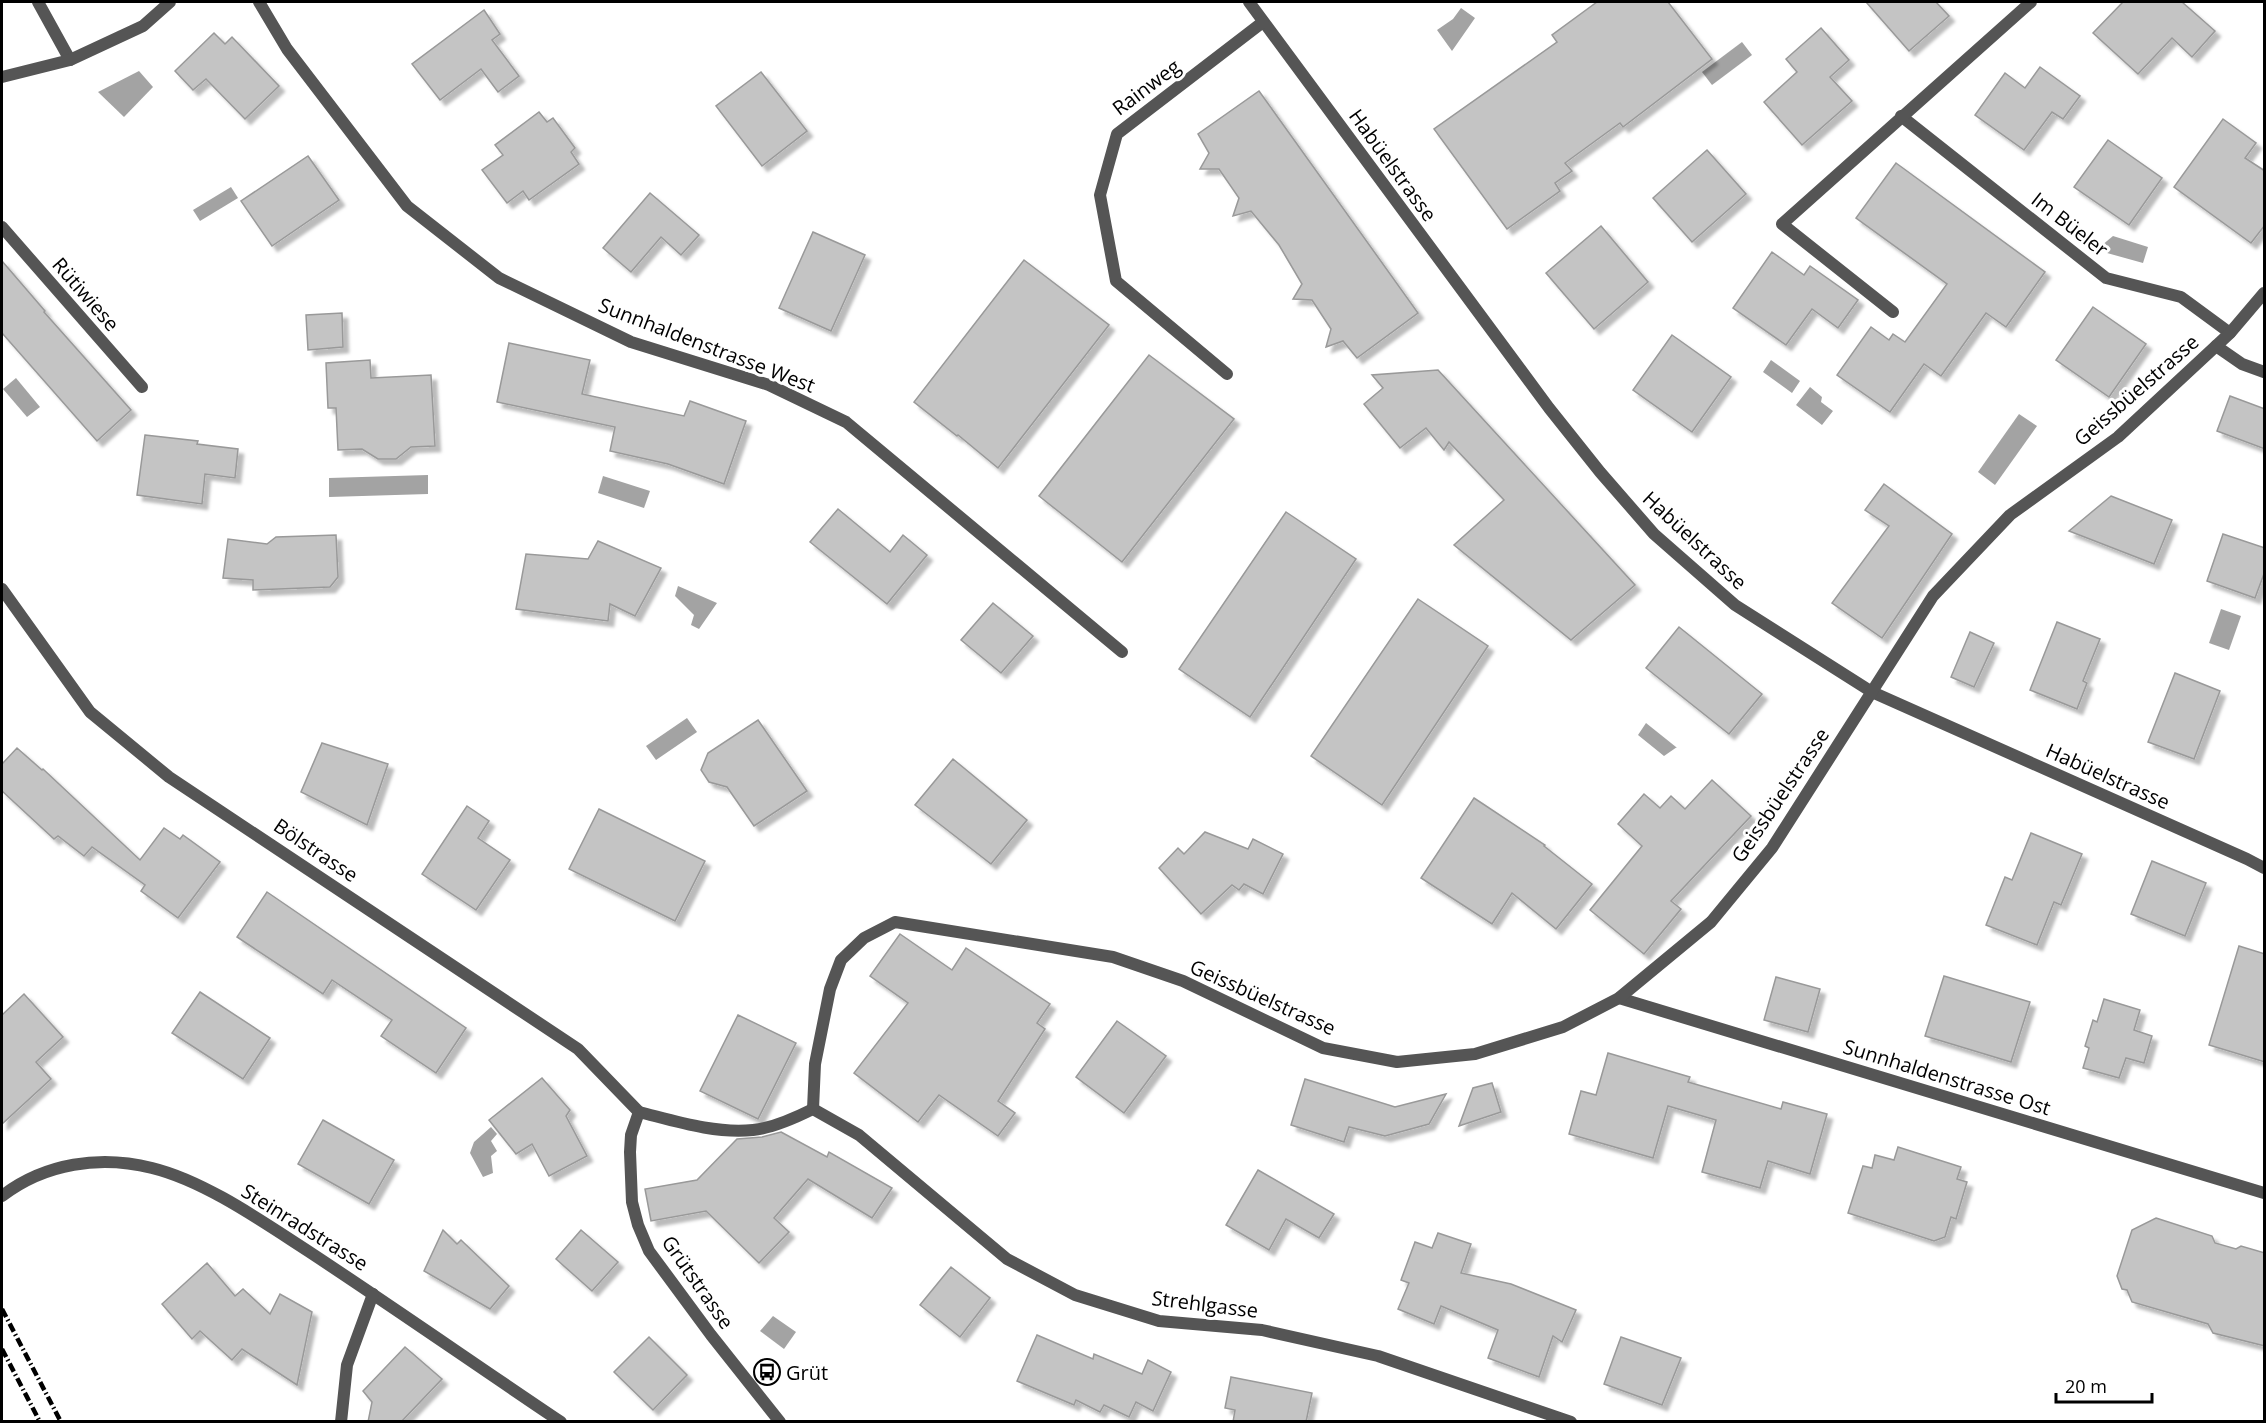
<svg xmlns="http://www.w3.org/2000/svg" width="2266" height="1423" font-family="'Open Sans',sans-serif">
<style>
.water{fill:#a3a3a3}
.building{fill:#c4c4c4;stroke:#999;stroke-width:1.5;filter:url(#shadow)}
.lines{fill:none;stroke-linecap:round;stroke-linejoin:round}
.street{stroke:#555;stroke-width:12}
.rail{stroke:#000;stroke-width:4.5;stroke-dasharray:9 3 1.5 3;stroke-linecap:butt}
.labels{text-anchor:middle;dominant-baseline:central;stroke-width:6;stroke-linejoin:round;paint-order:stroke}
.street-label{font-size:20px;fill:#000;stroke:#fff}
.poi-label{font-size:20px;fill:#000;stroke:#fff;text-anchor:start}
</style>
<defs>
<filter id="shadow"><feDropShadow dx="5.5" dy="5.5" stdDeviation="1.5" flood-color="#0004"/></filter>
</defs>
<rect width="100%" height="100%" fill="#fff"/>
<!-- water -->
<g class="water">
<path d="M 1461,8 L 1475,18 L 1452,51 L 1437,30 L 1453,19 Z"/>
<path d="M 1742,42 L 1752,55 L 1712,85 L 1702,72 Z"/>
<path d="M 139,71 L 153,87 L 124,117 L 98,92 Z"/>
<path d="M 231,187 L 238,198 L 200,221 L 193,210 Z"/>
<path d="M 2113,236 L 2148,247 L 2143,263 L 2107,253 L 2101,246 Z"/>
<path d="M 1771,360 L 1800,381 L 1792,393 L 1763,372 Z"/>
<path d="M 16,378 L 40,407 L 27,417 L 3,389 Z"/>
<path d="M 1810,387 L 1822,397 L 1821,402 L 1833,411 L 1822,425 L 1796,405 Z"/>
<path d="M 2019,414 L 2037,426 L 1995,485 L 1978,472 Z"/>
<path d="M 428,475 L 428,494 L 329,497 L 329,478 Z"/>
<path d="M 603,476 L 650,491 L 644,508 L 598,493 Z"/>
<path d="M 678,586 L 717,603 L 699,629 L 691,625 L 694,615 L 675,596 Z"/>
<path d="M 2221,609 L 2241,616 L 2229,650 L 2209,643 Z"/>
<path d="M 687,718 L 697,732 L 656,760 L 646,746 Z"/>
<path d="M 1646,723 L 1676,747 L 1677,747 L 1664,756 L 1638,735 Z"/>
<path d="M 491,1127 L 497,1134 L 491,1141 L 497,1151 L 491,1156 L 493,1173 L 483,1177 L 470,1153 L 474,1142 Z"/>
<path d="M 773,1316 L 796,1332 L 784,1349 L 760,1331 Z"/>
</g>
<!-- building -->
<g class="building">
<path d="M 1597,2 L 1668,2 L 1712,59 L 1623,127 L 1620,123 L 1565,163 L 1572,171 L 1555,183 L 1560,191 L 1507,229 L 1434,129 L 1557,42 L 1552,35 Z"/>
<path d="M 1866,2 L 1936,2 L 1949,16 L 1909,51 Z"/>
<path d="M 2123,2 L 2182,2 L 2215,31 L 2192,57 L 2172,38 L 2138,74 L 2093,33 Z"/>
<path d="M 484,10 L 500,34 L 492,40 L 519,76 L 498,92 L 481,69 L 440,100 L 412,64 Z"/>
<path d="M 1821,28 L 1849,60 L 1830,77 L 1852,101 L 1802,145 L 1764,102 L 1797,72 L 1786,59 Z"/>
<path d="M 214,33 L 225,44 L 232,37 L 279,86 L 245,119 L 206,79 L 193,90 L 175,71 Z"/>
<path d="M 2040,67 L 2080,96 L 2063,119 L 2052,112 L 2024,150 L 1975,115 L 2005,73 L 2025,88 Z"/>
<path d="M 761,72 L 807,131 L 762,166 L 716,106 Z"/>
<path d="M 1259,91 L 1418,313 L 1357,358 L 1343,341 L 1326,347 L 1331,329 L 1312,300 L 1293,299 L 1302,284 L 1279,245 L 1251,211 L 1233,216 L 1239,198 L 1219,169 L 1200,169 L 1209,153 L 1198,134 Z"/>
<path d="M 539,112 L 547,122 L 553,118 L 575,148 L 571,152 L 579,164 L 529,200 L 523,191 L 507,203 L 482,170 L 503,155 L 495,145 Z"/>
<path d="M 2223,119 L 2256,143 L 2245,158 L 2265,171 L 2265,225 L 2251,243 L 2174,187 Z"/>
<path d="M 2108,140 L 2162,178 L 2129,225 L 2074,187 Z"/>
<path d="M 1707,150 L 1746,194 L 1692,242 L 1653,198 Z"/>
<path d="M 308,156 L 339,200 L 272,246 L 241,201 Z"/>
<path d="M 1896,163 L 2045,272 L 2006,327 L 1986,313 L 1941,376 L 1924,364 L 1890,412 L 1837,375 L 1871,327 L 1889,340 L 1893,334 L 1905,342 L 1947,284 L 1856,218 Z"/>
<path d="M 650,193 L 699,235 L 681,255 L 661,237 L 631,272 L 603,248 Z"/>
<path d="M 1601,226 L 1648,282 L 1594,329 L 1546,273 Z"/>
<path d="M 813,232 L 865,255 L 831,331 L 779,308 Z"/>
<path d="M 1772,252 L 1804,275 L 1810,266 L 1858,300 L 1838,328 L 1812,309 L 1786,345 L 1733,308 Z"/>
<path d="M 1024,260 L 1109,325 L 998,468 L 958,435 L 957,436 L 914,402 Z"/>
<path d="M 2,261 L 45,311 L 44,312 L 131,410 L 97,441 L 2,333 Z"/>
<path d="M 2093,307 L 2146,344 L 2109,397 L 2056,360 Z"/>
<path d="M 342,313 L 343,347 L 308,350 L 306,315 Z"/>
<path d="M 1672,335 L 1731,377 L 1692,432 L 1633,390 Z"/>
<path d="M 509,343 L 590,360 L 582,394 L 684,416 L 690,401 L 746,421 L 724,484 L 668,464 L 610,451 L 615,427 L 497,402 Z"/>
<path d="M 1149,355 L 1234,419 L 1122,562 L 1039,496 Z"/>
<path d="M 370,360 L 371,378 L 431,375 L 435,446 L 411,447 L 396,459 L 378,459 L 362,449 L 338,450 L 336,408 L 328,408 L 326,363 Z"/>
<path d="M 1438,370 L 1635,585 L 1571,640 L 1454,545 L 1504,500 L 1449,442 L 1444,450 L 1426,428 L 1400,448 L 1364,404 L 1383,388 L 1372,375 Z"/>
<path d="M 2230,396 L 2265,409 L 2265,449 L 2217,431 Z"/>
<path d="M 145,435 L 198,441 L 197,444 L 238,449 L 235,478 L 205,474 L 202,504 L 137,495 Z"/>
<path d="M 1884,484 L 1952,534 L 1882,638 L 1832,603 L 1889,526 L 1865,510 Z"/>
<path d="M 2111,496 L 2172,520 L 2154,564 L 2069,531 Z"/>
<path d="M 838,509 L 890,552 L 903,535 L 927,555 L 887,604 L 810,542 Z"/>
<path d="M 1286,512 L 1356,559 L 1250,717 L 1179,669 Z"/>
<path d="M 2223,534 L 2265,548 L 2265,571 L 2255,598 L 2207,581 Z"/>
<path d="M 336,535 L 338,577 L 330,587 L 253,590 L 253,580 L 223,578 L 228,539 L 267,544 L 276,537 Z"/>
<path d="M 598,541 L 661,568 L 635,616 L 610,604 L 608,621 L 516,609 L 526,554 L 588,559 Z"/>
<path d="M 1418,599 L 1488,646 L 1382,805 L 1311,756 Z"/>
<path d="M 993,603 L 1033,636 L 1001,673 L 961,640 Z"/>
<path d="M 2057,622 L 2100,639 L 2083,681 L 2087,683 L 2077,709 L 2030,690 Z"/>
<path d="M 1679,627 L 1762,694 L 1729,734 L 1646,668 Z"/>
<path d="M 1970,632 L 1994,643 L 1974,687 L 1951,677 Z"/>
<path d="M 2175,673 L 2220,691 L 2194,759 L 2148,742 Z"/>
<path d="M 758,720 L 807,791 L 754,826 L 727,787 L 709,782 L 701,770 L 708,753 Z"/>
<path d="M 322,743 L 388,764 L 367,825 L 301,792 Z"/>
<path d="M 17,748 L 42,770 L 43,769 L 140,860 L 164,828 L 180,839 L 183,835 L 220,862 L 178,918 L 141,891 L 145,885 L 92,847 L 84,856 L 58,836 L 54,839 L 2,791 L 2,764 Z"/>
<path d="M 953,759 L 1027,820 L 991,864 L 915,805 Z"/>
<path d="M 1712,780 L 1751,816 L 1671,901 L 1681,909 L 1644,954 L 1590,910 L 1642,846 L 1618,824 L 1644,794 L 1660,808 L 1671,796 L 1685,809 Z"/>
<path d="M 1474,798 L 1545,845 L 1544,846 L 1592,884 L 1556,929 L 1512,893 L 1492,924 L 1421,878 Z"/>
<path d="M 467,806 L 489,821 L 478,838 L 510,860 L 476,910 L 422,874 Z"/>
<path d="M 599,809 L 705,861 L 675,921 L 569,869 Z"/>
<path d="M 1205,832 L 1248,849 L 1253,839 L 1283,854 L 1263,894 L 1244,884 L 1239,890 L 1232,885 L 1201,914 L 1159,868 L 1178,848 L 1184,854 Z"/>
<path d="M 2031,833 L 2082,854 L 2061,905 L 2054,902 L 2037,945 L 1986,925 L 2005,877 L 2012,880 Z"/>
<path d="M 2152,861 L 2206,883 L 2185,936 L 2131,914 Z"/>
<path d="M 267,892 L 466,1028 L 436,1073 L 381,1036 L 392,1020 L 332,980 L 323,994 L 237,937 Z"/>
<path d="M 900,934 L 952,970 L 966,948 L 1050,1004 L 1037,1023 L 1045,1029 L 998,1101 L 1015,1113 L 998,1136 L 939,1095 L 918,1122 L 854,1073 L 908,1003 L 870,976 Z"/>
<path d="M 2239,946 L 2265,954 L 2265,1062 L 2209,1045 Z"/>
<path d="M 1944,976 L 2030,1002 L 2011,1062 L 1925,1036 Z"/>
<path d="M 1776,977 L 1820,989 L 1808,1032 L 1764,1020 Z"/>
<path d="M 200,992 L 270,1038 L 243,1079 L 172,1033 Z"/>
<path d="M 24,994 L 63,1037 L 36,1062 L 51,1079 L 2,1124 L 2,1015 Z"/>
<path d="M 2104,999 L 2140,1010 L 2134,1030 L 2152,1036 L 2144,1063 L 2126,1058 L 2119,1078 L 2083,1068 L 2089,1048 L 2085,1046 L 2093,1020 L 2097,1022 Z"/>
<path d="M 738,1015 L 796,1043 L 758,1119 L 700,1091 Z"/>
<path d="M 1117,1021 L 1166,1056 L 1124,1113 L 1076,1077 Z"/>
<path d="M 1608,1053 L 1690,1077 L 1688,1082 L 1781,1109 L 1783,1102 L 1827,1114 L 1810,1174 L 1768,1161 L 1760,1188 L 1702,1172 L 1716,1120 L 1668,1106 L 1653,1158 L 1569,1134 L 1581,1091 L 1596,1095 Z"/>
<path d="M 542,1078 L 570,1110 L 566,1116 L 587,1156 L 549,1176 L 532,1144 L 516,1154 L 489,1120 Z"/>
<path d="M 1305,1079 L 1395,1107 L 1446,1094 L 1429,1124 L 1385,1136 L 1349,1127 L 1344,1142 L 1291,1125 Z"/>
<path d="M 1492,1083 L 1501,1112 L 1459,1126 L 1473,1088 Z"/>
<path d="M 323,1120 L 394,1160 L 369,1204 L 298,1164 Z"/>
<path d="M 781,1132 L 827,1157 L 829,1152 L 892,1188 L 872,1218 L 808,1179 L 774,1218 L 789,1232 L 759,1263 L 706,1211 L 651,1221 L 645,1189 L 697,1180 L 737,1139 L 762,1137 Z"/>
<path d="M 1898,1147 L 1961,1167 L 1957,1179 L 1967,1182 L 1956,1219 L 1951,1217 L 1945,1237 L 1934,1241 L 1848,1213 L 1863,1166 L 1872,1168 L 1875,1155 L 1894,1160 Z"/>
<path d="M 1258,1170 L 1334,1214 L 1319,1238 L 1286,1219 L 1269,1250 L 1226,1225 Z"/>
<path d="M 2156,1218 L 2212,1236 L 2215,1243 L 2236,1249 L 2241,1246 L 2265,1253 L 2265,1346 L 2213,1333 L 2208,1324 L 2132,1302 L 2127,1290 L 2122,1289 L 2117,1276 L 2132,1230 Z"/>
<path d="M 443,1230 L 457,1244 L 461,1240 L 509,1286 L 490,1309 L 424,1271 Z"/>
<path d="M 581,1230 L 618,1262 L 592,1291 L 556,1259 Z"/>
<path d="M 1438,1233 L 1471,1244 L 1461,1273 L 1511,1284 L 1576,1310 L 1562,1342 L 1553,1336 L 1539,1377 L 1488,1358 L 1498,1330 L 1441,1306 L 1434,1324 L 1398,1309 L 1409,1283 L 1401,1280 L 1415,1242 L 1432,1248 Z"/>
<path d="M 207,1263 L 235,1296 L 243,1289 L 270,1314 L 280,1294 L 312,1312 L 297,1385 L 242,1349 L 232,1360 L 200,1331 L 192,1339 L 162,1304 Z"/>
<path d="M 951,1267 L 990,1298 L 960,1337 L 920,1305 Z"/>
<path d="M 1037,1335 L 1093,1359 L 1094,1354 L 1142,1374 L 1148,1360 L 1171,1372 L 1153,1411 L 1136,1402 L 1129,1417 L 1104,1405 L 1100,1412 L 1076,1400 L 1074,1405 L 1017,1381 Z"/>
<path d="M 649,1337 L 687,1375 L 653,1410 L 614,1372 Z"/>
<path d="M 1621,1337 L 1681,1358 L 1662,1405 L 1604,1384 Z"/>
<path d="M 405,1347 L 442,1379 L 401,1422 L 368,1422 L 372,1402 L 363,1391 Z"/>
<path d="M 1231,1377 L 1312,1393 L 1306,1422 L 1233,1422 L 1235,1410 L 1225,1408 Z"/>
</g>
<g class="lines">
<!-- street -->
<g class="street">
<path d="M 38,2 L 70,60"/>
<path d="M 259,2 L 287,49 L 407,206 L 499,278 L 631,342 L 769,385 L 846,422 L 1122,652"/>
<path d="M 1249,2 L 1549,408 L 1600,472 L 1654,534 L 1735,605 L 1872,692 L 2247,859 L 2264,868"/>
<path d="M 2,77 L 70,60 L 143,26 L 170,2"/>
<path d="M 1901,116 L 2106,278 L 2181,297 L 2230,333"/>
<path d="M 2,227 L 142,387"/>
<path d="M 1893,312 L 1782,224 L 2031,2"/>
<path d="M 2216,346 L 2242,364 L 2264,372"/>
<path d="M 1227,374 L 1116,281 L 1100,195 L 1117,134 L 1263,22"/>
<path d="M 2,589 L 90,712 L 169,777 L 578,1049 L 639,1112"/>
<path d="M 1619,998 L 2264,1193"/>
<path d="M 813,1109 L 815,1064 L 830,989 L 841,960 L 864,938 L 895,922 L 1113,957 L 1183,981 L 1323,1048 L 1397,1062 L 1475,1054 L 1563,1027 L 1619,998 L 1711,922 L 1772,848 L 1933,596 L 2010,515 L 2118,437 L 2230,333 L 2264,293"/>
<path d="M 813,1109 L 859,1135 L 1007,1259 L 1075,1295 L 1159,1321 L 1262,1330 L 1378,1356 L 1571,1422"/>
<path d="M 2,1196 C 45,1163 100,1155 152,1168 C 205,1181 263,1222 308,1251 C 393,1307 476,1365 561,1422"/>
<path d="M 341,1422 L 347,1365 L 373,1294"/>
<path d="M 780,1422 L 711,1335 L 649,1251 L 638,1225 L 632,1202 L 630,1152 L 631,1135 L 639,1112 C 675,1121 715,1134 753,1130 C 773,1128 795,1118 813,1109"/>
</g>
<!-- rail -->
<g class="rail">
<path d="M 2,1309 L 61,1422"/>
<path d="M 2,1349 L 40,1422"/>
</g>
</g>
<!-- icons -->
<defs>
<symbol id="bus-ring" viewBox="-11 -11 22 22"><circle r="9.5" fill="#fff" stroke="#000" stroke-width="1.5"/><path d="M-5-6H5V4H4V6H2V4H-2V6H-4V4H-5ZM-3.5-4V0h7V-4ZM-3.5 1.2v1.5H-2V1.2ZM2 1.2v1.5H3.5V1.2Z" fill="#000"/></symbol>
</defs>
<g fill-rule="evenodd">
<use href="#bus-ring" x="752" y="1357" width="30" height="30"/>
</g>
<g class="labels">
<!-- street labels -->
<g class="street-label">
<text transform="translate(1146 87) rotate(-37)">Rainweg</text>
<text transform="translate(1393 165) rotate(54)">Habüelstrasse</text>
<text transform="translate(2070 224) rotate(38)">Im Büeler</text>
<text transform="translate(86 294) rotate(49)">Rütiwiese</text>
<text transform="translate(707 345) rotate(21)">Sunnhaldenstrasse West</text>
<text transform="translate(2136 390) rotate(-41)">Geissbüelstrasse</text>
<text transform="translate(1695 540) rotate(43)">Habüelstrasse</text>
<text transform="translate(2108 776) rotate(24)">Habüelstrasse</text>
<text transform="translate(1780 795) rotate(-56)">Geissbüelstrasse</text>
<text transform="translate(316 850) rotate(34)">Bölstrasse</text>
<text transform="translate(1263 997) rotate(24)">Geissbüelstrasse</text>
<text transform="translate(1947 1077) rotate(17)">Sunnhaldenstrasse Ost</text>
<text transform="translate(305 1227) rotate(32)">Steinradstrasse</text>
<text transform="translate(698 1282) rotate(55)">Grütstrasse</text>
<text transform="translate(1205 1304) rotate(7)">Strehlgasse</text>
</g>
<!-- poi labels -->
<g class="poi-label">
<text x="786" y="1372">Grüt</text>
</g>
</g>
<!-- border -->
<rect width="2266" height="1423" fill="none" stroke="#000000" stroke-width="6"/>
<!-- scale -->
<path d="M2056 1393v9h96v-9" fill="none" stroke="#000000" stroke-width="3"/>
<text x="2065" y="1393" font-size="18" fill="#000000" stroke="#ffffff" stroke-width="4.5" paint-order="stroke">20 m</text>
</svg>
